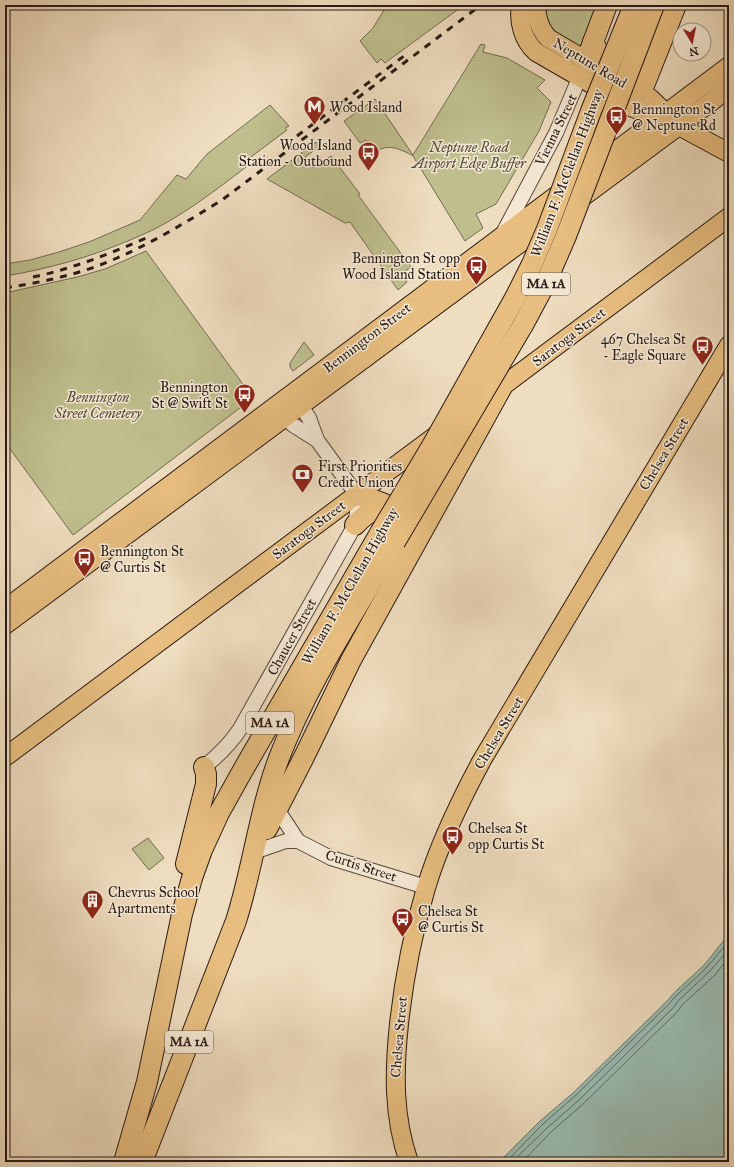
<svg xmlns="http://www.w3.org/2000/svg" width="734" height="1167" font-family="'IM FELL Great Primer',serif">
<style>
.green{fill:#bfbf8e;stroke:#726c52}
.water{fill:#9abcb2;stroke:#6c7b73}
.lines{fill:none;stroke-linecap:round;stroke-linejoin:round}
.shore{stroke:#606b64;stroke-width:1}
.minor-casing{stroke:#584b40;stroke-width:16}
.major-casing{stroke:#261a15;stroke-width:20}
.highway-casing{stroke:#261a15;stroke-width:22}
.minor{stroke:#f5e9d5;stroke-width:14}
.major{stroke:#e8be80;stroke-width:18}
.highway{stroke:#e8be80;stroke-width:20}
.rail{stroke:#261a15;stroke-width:3;stroke-dasharray:7 7;stroke-linecap:butt}
.highway-bridge-casing{stroke:#261a15;stroke-width:22;stroke-linecap:butt}
.highway-bridge{stroke:#e8be80;stroke-width:20}
.labels{text-anchor:middle;dominant-baseline:central;stroke-width:3;stroke-linejoin:round;paint-order:stroke}
.shield{fill:#f5e9d5;stroke:#64584f;stroke-width:1}
.shield-label{font-size:13px;font-weight:bold;fill:#261a15}
.street-label{font-size:14px;fill:#261a15;stroke:#f5e9d5}
.poi-label{font-size:14px;fill:#261a15;stroke:#f5e9d5;text-anchor:start}
.park-label{font-size:14px;font-style:italic;fill:#544c39;stroke:#f5e9d5}
</style>
<rect width="100%" height="100%" fill="#efddbf"/>
<filter id="stains"><feTurbulence type="fractalNoise" baseFrequency=".005" numOctaves="4"/><feColorMatrix values="0 0 0 0 .2 0 0 0 0 .09 0 0 0 0 .02 0 0 0 .5 -.17"/></filter>
<radialGradient id="worn" r=".72"><stop offset=".6" stop-color="#630" stop-opacity="0"/><stop offset="1" stop-color="#630" stop-opacity=".3"/></radialGradient>
<!-- green -->
<g class="green">
<path d="M 387,5 L 464,5 L 385,63 L 381,59 L 377,63 L 360,41 L 373,28 Z"/>
<path d="M 544,5 L 599,5 L 582,51 C 559,36 549,34 544,5 Z"/>
<path d="M 481,44 L 485,45 L 483,52 L 507,58 L 545,80 L 537,88 L 551,102 L 539,131 L 496,204 L 476,214 L 483,228 L 465,241 L 413,156 C 401,149 388,143 375,152 L 366,140 L 360,143 L 344,121 L 375,99 L 413,155 Z"/>
<path d="M 270,105 L 289,126 L 285,128 L 287,130 L 243,163 L 246,167 C 216,190 186,213 153,230 C 145,234 136,237 128,241 C 87,258 48,269 5,276 L 5,264 L 30,260 L 59,252 L 89,242 L 140,220 L 177,175 L 186,179 L 207,154 Z"/>
<path d="M 316,142 L 319,147 L 305,157 L 313,168 L 331,156 L 360,194 L 358,195 L 411,267 L 401,274 L 407,282 L 398,290 L 350,222 L 345,223 L 267,179 Z"/>
<path d="M 146,251 L 253,398 L 73,535 L 5,442 L 5,293 L 77,277 L 105,269 Z"/>
<path d="M 304,342 L 314,355 L 293,371 L 290,367 L 290,363 Z"/>
<path d="M 148,838 L 164,858 L 149,870 L 132,849 Z"/>
</g>
<!-- water -->
<path class="water" d="M 729,936 L 729,1162 L 501,1162 L 502,1159 L 540,1121 L 573,1093 L 667,1001 C 677,988 691,978 702,967 C 712,957 718,945 729,936 Z"/>
<g class="lines">
<!-- shore -->
<g class="shore">
<path d="M 506,1162 L 543,1124 L 575,1096 L 669,1004 C 680,990 694,981 706,968 C 714,960 720,950 729,942"/>
<path d="M 512,1162 L 547,1128 L 579,1100 L 673,1008 L 679,1000 L 710,971 L 729,949"/>
<path d="M 522,1162 L 551,1132 L 583,1104 L 677,1012 L 683,1004 L 715,975 L 729,957"/>
</g>
<defs>
<g id="minor">
<path d="M 502,235 L 556,133 L 583,69"/>
<path d="M 278,410 L 293,425 L 317,440"/>
<path d="M 204,767 C 218,756 230,744 240,729 L 355,525 L 358,506 L 357,495 L 317,440 L 309,418 L 295,398"/>
<path d="M 273,803 L 298,841"/>
<path d="M 254,852 L 286,841 L 298,841 L 331,858 L 426,887"/>
</g>
<g id="major">
<path d="M 521,5 C 518,22 523,40 536,52 L 633,108 L 679,126 L 729,153"/>
<path d="M 536,5 C 537,18 539,28 548,38 L 650,98 L 674,121"/>
<path d="M 576,202 L 711,102 L 729,87"/>
<path d="M 492,394 L 729,217"/>
<path d="M 5,609 L 729,66"/>
<path d="M 5,625 L 554,218"/>
<path d="M 5,757 L 438,434"/>
<path d="M 409,1162 C 393,1117 394,1071 399,1024 C 404,978 413,932 426,888 C 439,844 460,801 482,760 L 729,345"/>
</g>
<g id="highway">
<path d="M 593,42 L 600,55 L 627,68"/>
<path d="M 586,61 L 607,5"/>
<path d="M 624,103 C 630,105 637,98 641,93 L 676,5"/>
<path d="M 357,495 C 372,499 399,507 408,520"/>
<path d="M 355,525 C 369,510 375,508 395,512"/>
<path d="M 267,829 L 304,757 L 351,660 L 503,385"/>
<path d="M 186,864 L 206,784 L 206,774 L 204,767"/>
<path d="M 124,1162 L 147,1082 L 182,914 L 192,878 L 202,850 L 219,813 L 243,770 L 380,533"/>
<path d="M 142,1162 L 236,921 C 253,868 259,811 279,758 C 308,682 355,612 395,542"/>
</g>
</defs>
<!-- minor casing -->
<use href="#minor" class="minor-casing"/>
<!-- major casing -->
<use href="#major" class="major-casing"/>
<!-- highway casing -->
<use href="#highway" class="highway-casing"/>
<!-- minor -->
<use href="#minor" class="minor"/>
<!-- major -->
<use href="#major" class="major"/>
<!-- highway -->
<use href="#highway" class="highway"/>
<!-- rail -->
<g class="rail">
<path d="M 297,136 L 404,56"/>
<path d="M 33,277 C 72,269 109,254 146,238"/>
<path d="M 5,288 C 43,282 82,274 117,258 C 154,242 188,221 222,200 L 481,5"/>
</g>
<defs>
<g id="highway-bridge">
<path d="M 380,533 L 432,446 L 515,298 L 532,264 L 547,229 L 591,111 L 634,5"/>
<path d="M 395,542 L 523,325 L 546,282 L 566,236 L 654,5"/>
</g>
</defs>
<!-- highway-bridge casing -->
<use href="#highway-bridge" class="highway-bridge-casing"/>
<!-- highway-bridge -->
<use href="#highway-bridge" class="highway-bridge"/>
</g>
<!-- icons -->
<defs>
<symbol id="metro-pin" viewBox="-11 -11 22 30"><path d="M0 17L-7.5 6A9.5 9.5 0 1 1 7.5 6Z" fill="#8f2418" stroke="#f5e9d5"/><path d="M-5.5 5V-5H-3L0 0L3-5H5.5V5H3V-.5L0 4L-3-.5V5Z" fill="#fff"/></symbol>
<symbol id="bus-pin" viewBox="-11 -11 22 30"><path d="M0 17L-7.5 6A9.5 9.5 0 1 1 7.5 6Z" fill="#8f2418" stroke="#f5e9d5"/><path d="M-5-6H5V4H4V6H2V4H-2V6H-4V4H-5ZM-3.5-4V0h7V-4ZM-3.5 1.2v1.5H-2V1.2ZM2 1.2v1.5H3.5V1.2Z" fill="#fff"/></symbol>
<symbol id="bank-pin" viewBox="-11 -11 22 30"><path d="M0 17L-7.5 6A9.5 9.5 0 1 1 7.5 6Z" fill="#8f2418" stroke="#f5e9d5"/><path d="M-6-4H6V4H-6ZM0-2.3a2.3 2.3 0 1 0 0 4.6a2.3 2.3 0 1 0 0-4.6Z" fill="#fff"/></symbol>
<symbol id="building-pin" viewBox="-11 -11 22 30"><path d="M0 17L-7.5 6A9.5 9.5 0 1 1 7.5 6Z" fill="#8f2418" stroke="#f5e9d5"/><path d="M-4-6H4V6H1V3H-1V6H-4ZM-2.5-4.3h1.7v1.8h-1.7ZM.8-4.3h1.7v1.8H.8ZM-2.5-1h1.7V.8h-1.7ZM.8-1h1.7V.8H.8Z" fill="#fff"/></symbol>
</defs>
<g fill-rule="evenodd">
<use href="#metro-pin" x="302" y="94" width="25" height="34"/>
<use href="#bus-pin" x="604" y="104" width="25" height="34"/>
<use href="#bus-pin" x="356" y="140" width="25" height="34"/>
<use href="#bus-pin" x="464" y="254" width="25" height="34"/>
<use href="#bus-pin" x="690" y="334" width="25" height="34"/>
<use href="#bus-pin" x="232" y="382" width="25" height="34"/>
<use href="#bank-pin" x="290" y="462" width="25" height="34"/>
<use href="#bus-pin" x="72" y="546" width="25" height="34"/>
<use href="#bus-pin" x="440" y="824" width="25" height="34"/>
<use href="#building-pin" x="80" y="888" width="25" height="34"/>
<use href="#bus-pin" x="390" y="906" width="25" height="34"/>
</g>
<g class="labels">
<!-- shield labels -->
<g class="shield">
<rect x="522" y="273" width="48" height="22" rx="3"/>
<rect x="246" y="712" width="48" height="22" rx="3"/>
<rect x="165" y="1031" width="48" height="22" rx="3"/>
</g>
<g class="shield-label">
<text x="546" y="284">MA 1A</text>
<text x="270" y="723">MA 1A</text>
<text x="189" y="1042">MA 1A</text>
</g>
<!-- street labels -->
<g class="street-label">
<text transform="translate(590 63) rotate(31)">Neptune Road</text>
<text transform="translate(556 130) rotate(-64)">Vienna Street</text>
<text transform="translate(567 173) rotate(-69)">William F. McClellan Highway</text>
<text transform="translate(569 337) rotate(-37)">Saratoga Street</text>
<text transform="translate(367 338) rotate(-37)">Bennington Street</text>
<text transform="translate(664 454) rotate(-59)">Chelsea Street</text>
<text transform="translate(309 530) rotate(-37)">Saratoga Street</text>
<text transform="translate(350 586) rotate(-60)">William F. McClellan Highway</text>
<text transform="translate(292 637) rotate(-61)">Chaucer Street</text>
<text transform="translate(499 733) rotate(-59)">Chelsea Street</text>
<text transform="translate(361 866) rotate(18)">Curtis Street</text>
<text transform="translate(399 1037) rotate(-85)">Chelsea Street</text>
</g>
<!-- poi labels -->
<g class="poi-label">
<text x="330" y="107">Wood Island</text>
<text x="632" y="109">Bennington St<tspan x="632" dy="16">@ Neptune Rd</tspan></text>
<text x="352" y="145" text-anchor="end">Wood Island<tspan x="352" dy="16">Station - Outbound</tspan></text>
<text x="460" y="258" text-anchor="end">Bennington St opp<tspan x="460" dy="16">Wood Island Station</tspan></text>
<text x="686" y="339" text-anchor="end">467 Chelsea St<tspan x="686" dy="16">- Eagle Square</tspan></text>
<text x="228" y="387" text-anchor="end">Bennington<tspan x="228" dy="16">St @ Swift St</tspan></text>
<text x="318" y="466">First Priorities<tspan x="318" dy="16">Credit Union</tspan></text>
<text x="100" y="551">Bennington St<tspan x="100" dy="16">@ Curtis St</tspan></text>
<text x="468" y="828">Chelsea St<tspan x="468" dy="16">opp Curtis St</tspan></text>
<text x="108" y="892">Chevrus School<tspan x="108" dy="16">Apartments</tspan></text>
<text x="418" y="911">Chelsea St<tspan x="418" dy="16">@ Curtis St</tspan></text>
</g>
<!-- park labels -->
<g class="park-label">
<text x="469" y="147">Neptune Road<tspan x="469" dy="16">Airport Edge Buffer</tspan></text>
<text x="98" y="397">Bennington<tspan x="98" dy="16">Street Cemetery</tspan></text>
</g>
</g>
<!-- margin -->
<rect width="734" height="1167" fill="none" stroke="#efddbf" stroke-width="20"/>
<rect x="6" y="6" width="722" height="1155" fill="none" stroke="#261a15" stroke-width="2"/>
<rect x="10" y="10" width="714" height="1147" fill="none" stroke="#261a15"/>
<!-- north arrow -->
<g transform="translate(692 42) rotate(170)"><circle r="19" fill="#f5e9d5" stroke="#a29688"/>
<path d="M0-3L7 15L0 10L-7 15Z" fill="#8f2418"/>
<text y="-6" font-size="11" font-weight="bold" text-anchor="middle" fill="#261a15">N</text>
</g>
<rect width="100%" height="100%" filter="url(#stains)"/>
<rect width="100%" height="100%" fill="url(#worn)"/>
</svg>
